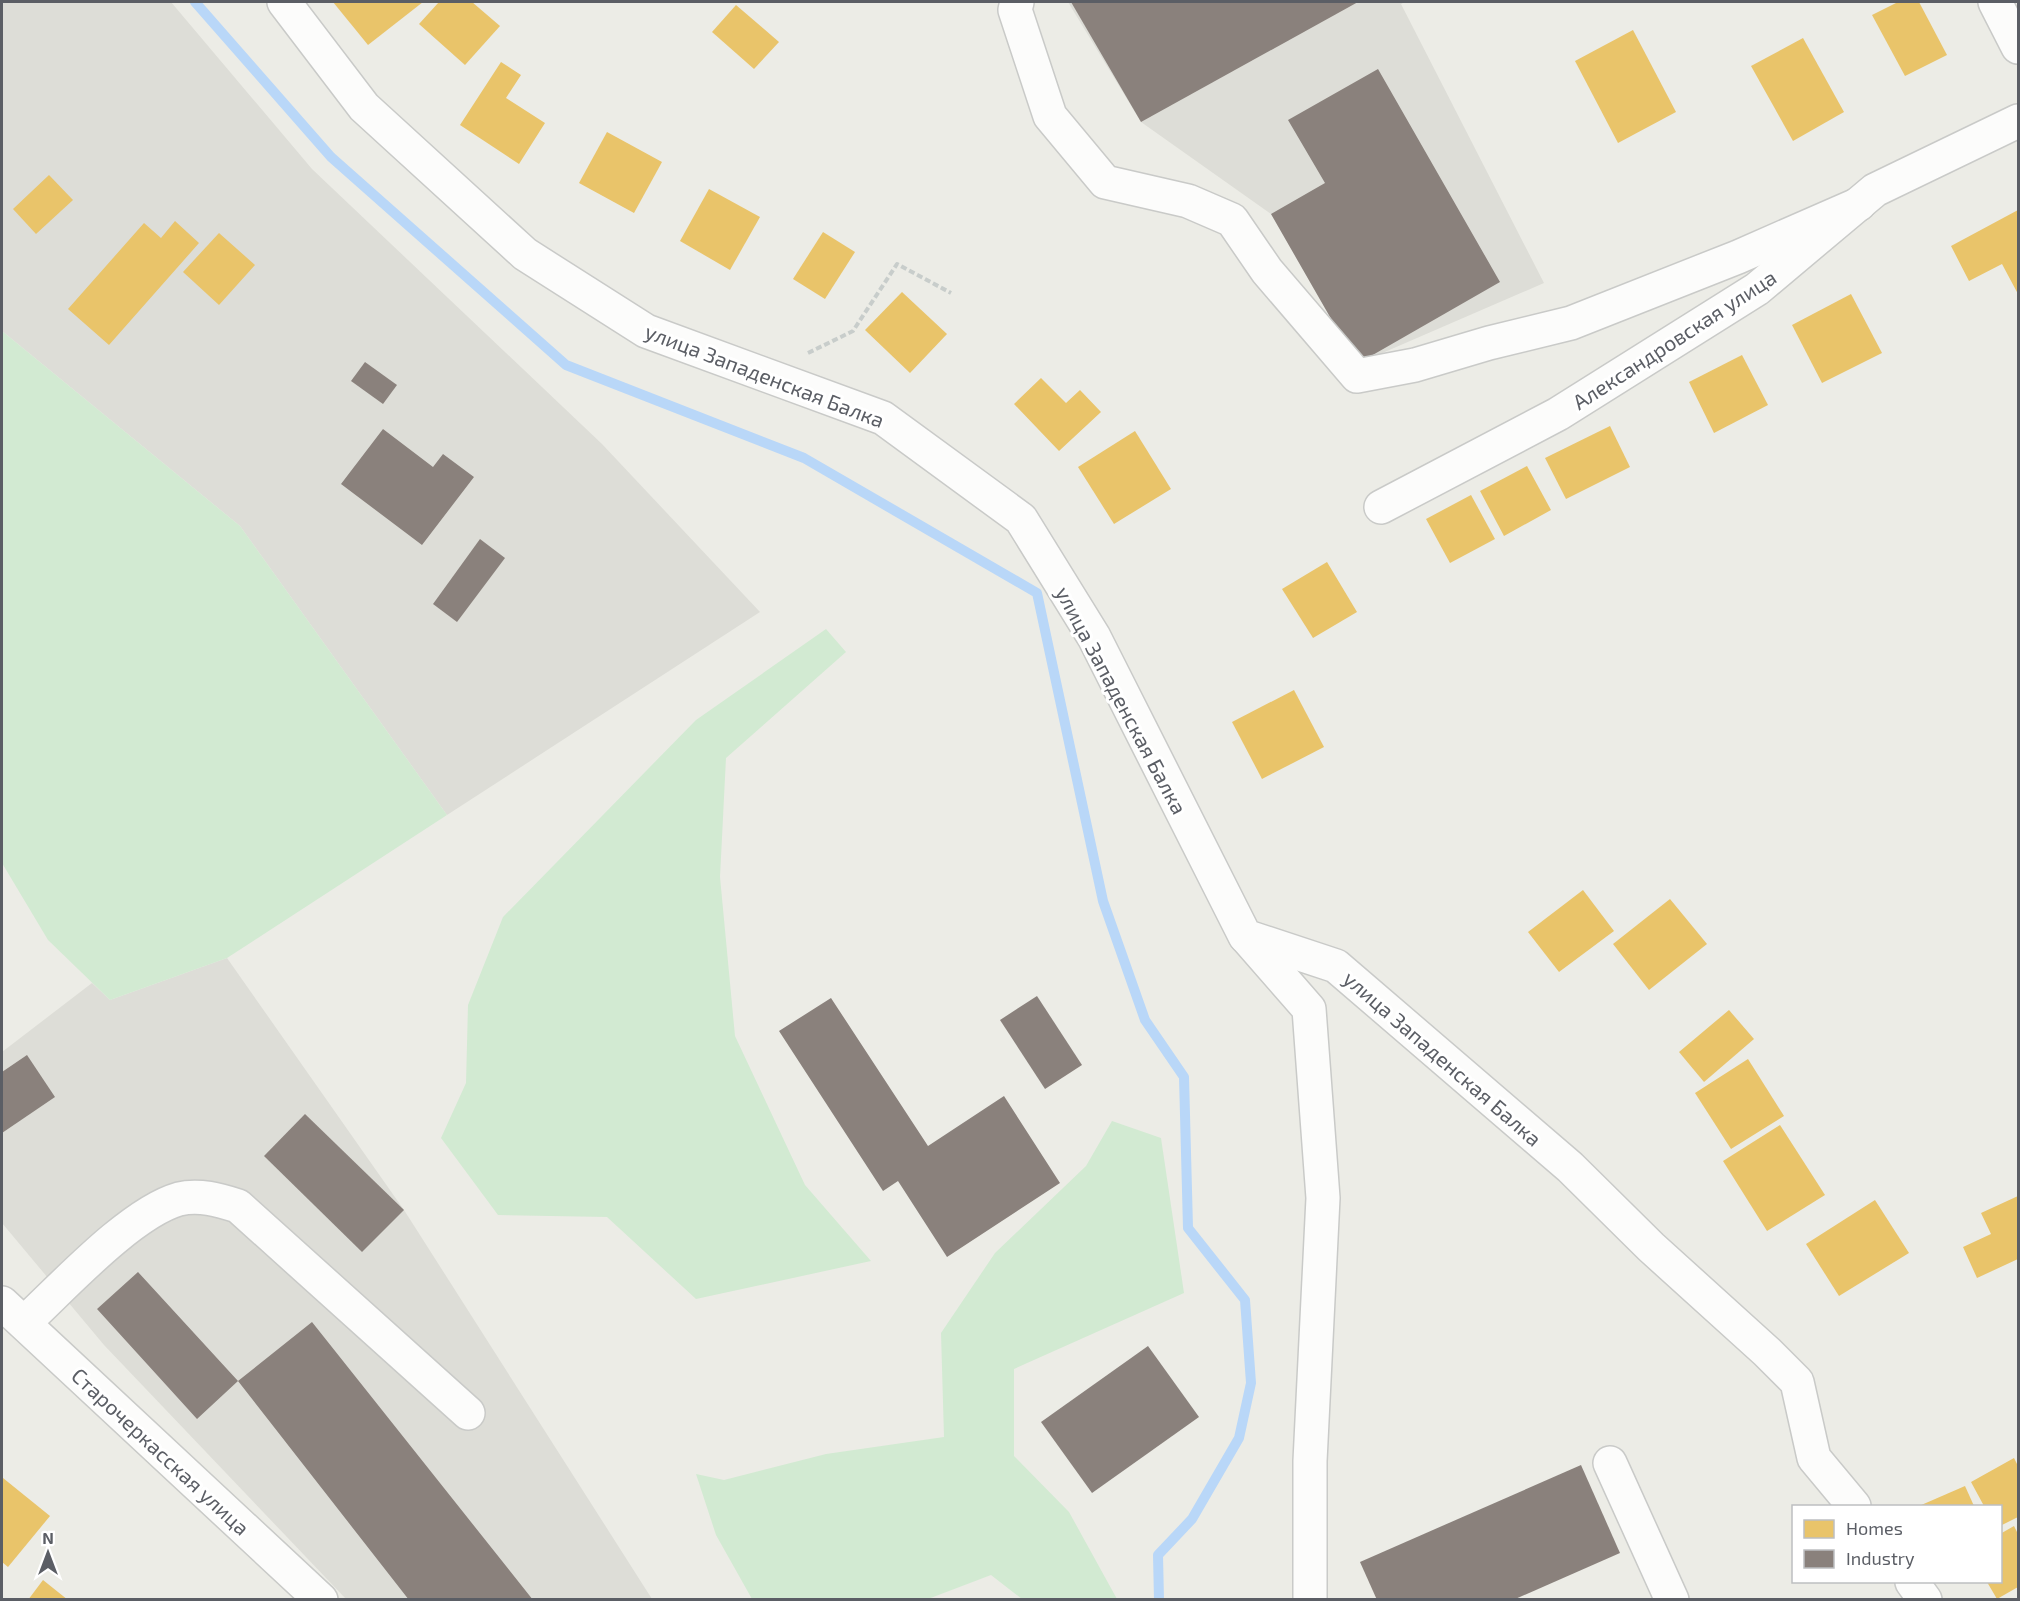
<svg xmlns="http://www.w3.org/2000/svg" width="2020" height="1601" font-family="'Exo 2',sans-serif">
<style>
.industrial{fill:#ddddd7}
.green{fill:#d2ead2}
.homes{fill:#e9c46a}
.industry{fill:#8a817c}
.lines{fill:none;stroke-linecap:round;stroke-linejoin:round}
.stream{stroke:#b9d7f8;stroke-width:10}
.minor-casing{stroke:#c9cac8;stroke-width:36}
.path{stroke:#c8cdcb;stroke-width:4;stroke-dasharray:6 3;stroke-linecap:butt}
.minor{stroke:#fcfcfb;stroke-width:33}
.labels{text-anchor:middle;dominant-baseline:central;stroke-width:6;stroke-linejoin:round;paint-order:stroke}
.street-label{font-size:21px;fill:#5b5e65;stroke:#fff}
</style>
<rect width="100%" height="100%" fill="#ecece6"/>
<!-- industrial -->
<g class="industrial">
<path d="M 2,2 L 171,2 L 312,169 L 602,444 L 760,612 L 447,815 L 240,526 L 2,331 Z"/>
<path d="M 1068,2 L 1405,2 L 1401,4 L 1544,283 L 1357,364 L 1271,214 L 1141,122 Z"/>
<path d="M 227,958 L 404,1210 L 652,1599 L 346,1599 L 104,1345 L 2,1223 L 2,1052 L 92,983 L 110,1000 Z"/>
</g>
<!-- green -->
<g class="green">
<path d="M 2,331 L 240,526 L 447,815 L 227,958 L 110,1000 L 48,940 L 2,863 Z"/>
<path d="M 826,629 L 846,652 L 726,758 L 720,877 L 735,1036 L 805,1185 L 871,1261 L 696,1299 L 607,1217 L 498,1215 L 441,1138 L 466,1083 L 468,1005 L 503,917 L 696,720 Z"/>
<path d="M 1112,1121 L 1161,1138 L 1184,1293 L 1014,1369 L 1014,1456 L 1069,1512 L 1117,1599 L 1022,1599 L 991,1575 L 928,1599 L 752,1599 L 716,1535 L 696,1474 L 724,1480 L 826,1454 L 944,1437 L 941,1333 L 995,1253 L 1086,1166 Z"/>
</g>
<!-- homes -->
<g class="homes">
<path d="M 333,2 L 423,2 L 368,45 Z"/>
<path d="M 439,2 L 472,2 L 500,26 L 465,65 L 419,24 Z"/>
<path d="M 1898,2 L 1919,2 L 1947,55 L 1905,76 L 1872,15 Z"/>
<path d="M 736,5 L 779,42 L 754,69 L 712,32 Z"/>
<path d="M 1633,30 L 1676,112 L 1618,143 L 1575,61 Z"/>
<path d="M 1803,38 L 1844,112 L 1793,141 L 1751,66 Z"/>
<path d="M 501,62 L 521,75 L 506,98 L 545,123 L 519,164 L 460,125 Z"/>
<path d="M 607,132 L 662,162 L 634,213 L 579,183 Z"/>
<path d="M 49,175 L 73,200 L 36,234 L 13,209 Z"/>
<path d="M 709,189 L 760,217 L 730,270 L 680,241 Z"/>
<path d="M 2018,210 L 2018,294 L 2002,264 L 1969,281 L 1951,246 Z"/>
<path d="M 175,221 L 199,243 L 109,345 L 68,309 L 144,223 L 161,238 Z"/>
<path d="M 823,232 L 855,252 L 825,299 L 793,279 Z"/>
<path d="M 219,233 L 255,265 L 219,305 L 183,272 Z"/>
<path d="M 902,292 L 947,334 L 910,373 L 865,330 Z"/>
<path d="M 1851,294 L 1882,353 L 1822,383 L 1792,325 Z"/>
<path d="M 1742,355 L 1768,405 L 1714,433 L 1689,382 Z"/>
<path d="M 1041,378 L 1066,403 L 1080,390 L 1101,412 L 1059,451 L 1014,404 Z"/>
<path d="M 1610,426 L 1630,467 L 1566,499 L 1545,458 Z"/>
<path d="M 1135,431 L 1171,489 L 1114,524 L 1078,467 Z"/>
<path d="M 1527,466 L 1551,510 L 1504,536 L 1480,491 Z"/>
<path d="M 1471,495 L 1495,539 L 1450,563 L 1426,519 Z"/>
<path d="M 1327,562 L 1357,612 L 1313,638 L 1282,589 Z"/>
<path d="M 1294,690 L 1324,747 L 1262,779 L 1232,722 Z"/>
<path d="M 1583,890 L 1614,931 L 1559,972 L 1528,932 Z"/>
<path d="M 1670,899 L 1707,944 L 1649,990 L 1613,944 Z"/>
<path d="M 1729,1010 L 1754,1039 L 1704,1082 L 1679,1052 Z"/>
<path d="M 1748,1059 L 1784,1116 L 1731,1149 L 1695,1093 Z"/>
<path d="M 1780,1125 L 1825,1195 L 1767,1231 L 1723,1161 Z"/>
<path d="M 2018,1196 L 2018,1259 L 1977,1278 L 1963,1247 L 1991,1234 L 1981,1213 Z"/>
<path d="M 1875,1200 L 1909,1253 L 1839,1296 L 1806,1244 Z"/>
<path d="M 2014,1458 L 2018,1466 L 2018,1517 L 2000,1526 L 2000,1506 L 1984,1506 L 1971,1482 Z"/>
<path d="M 3,1478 L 50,1516 L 8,1567 L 2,1562 Z"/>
<path d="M 1965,1486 L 1974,1506 L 1919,1506 Z"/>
<path d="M 2014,1526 L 2018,1534 L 2018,1587 L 1997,1599 L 1987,1582 L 2000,1582 L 2000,1534 Z"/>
<path d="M 43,1580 L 68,1600 L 28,1600 Z"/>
</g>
<!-- industry -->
<g class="industry">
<path d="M 1071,2 L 1358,2 L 1141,122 Z"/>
<path d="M 1378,69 L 1500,282 L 1357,364 L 1271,214 L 1325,183 L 1288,120 Z"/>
<path d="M 365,362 L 397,385 L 383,404 L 351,381 Z"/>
<path d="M 383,429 L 433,467 L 443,454 L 474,477 L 422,545 L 341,484 Z"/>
<path d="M 480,539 L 505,558 L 457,622 L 433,604 Z"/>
<path d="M 1037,996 L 1082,1065 L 1045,1089 L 1000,1020 Z"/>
<path d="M 831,998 L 928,1146 L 1004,1096 L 1060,1183 L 947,1257 L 898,1181 L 883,1191 L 779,1031 Z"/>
<path d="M 27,1055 L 55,1097 L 2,1133 L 2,1072 Z"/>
<path d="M 305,1114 L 404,1210 L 362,1252 L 264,1156 Z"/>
<path d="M 138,1272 L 238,1381 L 312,1322 L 533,1600 L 409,1600 L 238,1381 L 197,1419 L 97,1309 Z"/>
<path d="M 1148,1346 L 1199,1417 L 1092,1493 L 1041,1422 Z"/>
<path d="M 1581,1465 L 1620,1553 L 1513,1600 L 1377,1600 L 1360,1562 Z"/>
</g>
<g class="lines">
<!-- stream -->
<path class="stream" d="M 195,2 L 331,157 L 566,365 L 804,458 L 1037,593 L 1103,901 L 1145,1020 L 1184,1077 L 1188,1228 L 1245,1300 L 1251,1383 L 1239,1438 L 1192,1519 L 1158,1555 L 1159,1600"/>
<defs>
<g id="minor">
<path d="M 284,2 L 364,107 L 525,254 L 646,331 L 883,418 L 1021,519 L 1094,637 L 1245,936 L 1336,966 L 1570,1167 L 1651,1247 L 1767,1352 L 1797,1382 L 1814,1458 L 1854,1506"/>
<path d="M 1017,2 L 1015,10 L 1050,116 L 1105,182 L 1188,201 L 1232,220 L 1267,271 L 1357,376 L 1415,365 L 1489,343 L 1571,323 L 1738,257 L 1859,204"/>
<path d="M 1995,2 L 2018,47"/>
<path d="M 1381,507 L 1558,414 L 1757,289 L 1875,190 L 2018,121"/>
<path d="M 1246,937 L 1309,1009 L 1323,1198 L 1310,1461 L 1310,1600"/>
<path d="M 2,1303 L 321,1600"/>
<path d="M 24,1323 C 62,1288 130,1213 179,1199 C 199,1194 219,1200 238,1206 L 468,1413"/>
<path d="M 1610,1463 L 1672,1600"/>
<path d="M 1912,1582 L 1925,1600"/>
</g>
</defs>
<!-- minor casing -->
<use href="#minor" class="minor-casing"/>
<!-- path -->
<path class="path" d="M 808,353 L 853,331 L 897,264 L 951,293"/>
<!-- minor -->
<use href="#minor" class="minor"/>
</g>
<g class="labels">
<!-- street labels -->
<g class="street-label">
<text transform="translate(1674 339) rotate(-33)">Александровская улица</text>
<text transform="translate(765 375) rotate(21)">улица Западенская Балка</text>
<text transform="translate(1122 700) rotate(62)">улица Западенская Балка</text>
<text transform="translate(1443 1058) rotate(41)">улица Западенская Балка</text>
<text transform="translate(161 1451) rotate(43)">Старочеркасская улица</text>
</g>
</g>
<!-- border -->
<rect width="2020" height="1601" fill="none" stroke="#5b5e65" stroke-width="6"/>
<!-- legend -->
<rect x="1792" y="1505" width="210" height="78" fill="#ffffff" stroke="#bdbfc1" stroke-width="1.5"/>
<rect x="1804" y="1520" width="30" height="18" fill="#e9c46a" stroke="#bdbfc1" stroke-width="1.5"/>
<text x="1846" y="1535" font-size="18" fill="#5b5e65">Homes</text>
<rect x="1804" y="1550" width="30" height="18" fill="#8a817c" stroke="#bdbfc1" stroke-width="1.5"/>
<text x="1846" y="1565" font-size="18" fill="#5b5e65">Industry</text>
<!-- north arrow -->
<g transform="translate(48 1553)" stroke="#ffffff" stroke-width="4.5" paint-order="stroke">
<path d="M0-4.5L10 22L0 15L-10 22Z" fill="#5b5e65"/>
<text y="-9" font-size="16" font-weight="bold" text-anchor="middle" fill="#5b5e65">N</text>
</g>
</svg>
